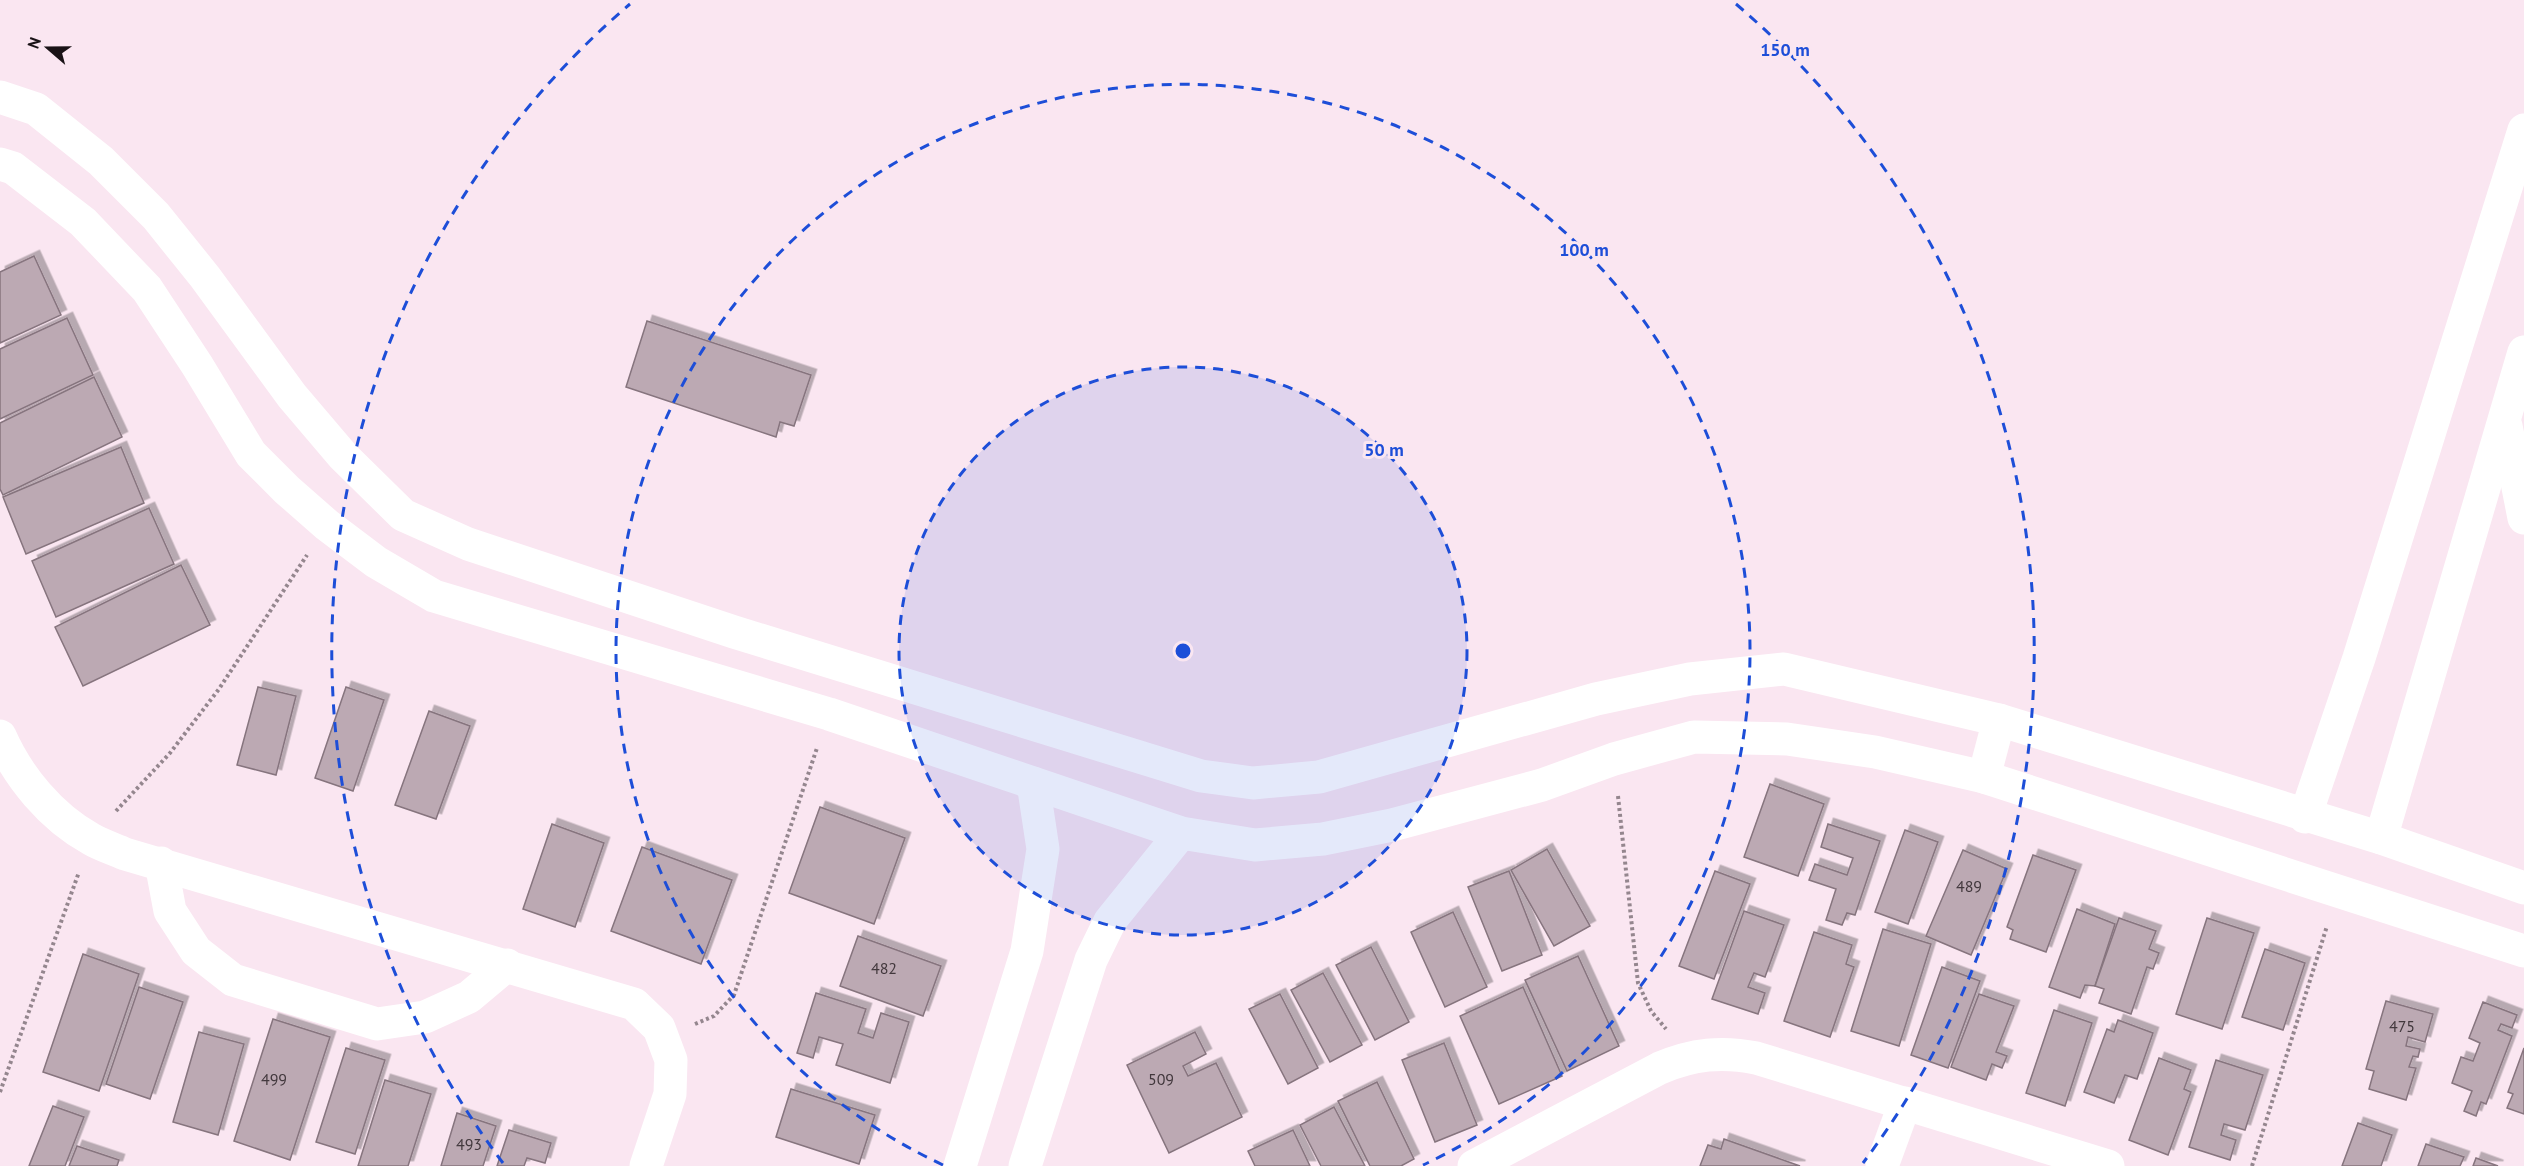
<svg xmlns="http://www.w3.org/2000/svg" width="2524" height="1166" font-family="'PT Sans',sans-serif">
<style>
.building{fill:#bca9b3;stroke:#86747e;stroke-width:1.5;filter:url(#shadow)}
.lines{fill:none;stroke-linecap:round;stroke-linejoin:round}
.path{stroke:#94868e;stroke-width:4;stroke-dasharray:3 3;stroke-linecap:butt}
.minor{stroke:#fff;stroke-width:33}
.ring{fill:none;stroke:#1d4ed8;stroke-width:3;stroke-dasharray:10 8}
.labels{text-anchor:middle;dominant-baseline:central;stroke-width:6;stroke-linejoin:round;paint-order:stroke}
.number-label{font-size:16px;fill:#42383d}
.centre{fill:#1d4ed8;stroke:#fae6f1;stroke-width:3}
.ring-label{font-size:18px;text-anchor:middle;font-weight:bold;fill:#1d4ed8;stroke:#fae6f1;stroke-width:6;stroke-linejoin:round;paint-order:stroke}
</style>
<defs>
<filter id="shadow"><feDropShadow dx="5.5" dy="-5.5" stdDeviation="0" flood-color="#0004"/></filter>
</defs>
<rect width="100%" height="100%" fill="#fae6f1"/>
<!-- building -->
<g class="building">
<path d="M 34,256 L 61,315 L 0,343 L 0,272 Z"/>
<path d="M 67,318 L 93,375 L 0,419 L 0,349 Z"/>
<path d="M 647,321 L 811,375 L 794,426 L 780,422 L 776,437 L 626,387 Z"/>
<path d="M 94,377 L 122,437 L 3,495 L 0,489 L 0,423 Z"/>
<path d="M 121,447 L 144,503 L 26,554 L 3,497 Z"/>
<path d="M 149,508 L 174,564 L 56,617 L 32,561 Z"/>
<path d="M 181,565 L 210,625 L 83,686 L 55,627 Z"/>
<path d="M 258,687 L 296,696 L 276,775 L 237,765 Z"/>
<path d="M 346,687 L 384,700 L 353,791 L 315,778 Z"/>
<path d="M 429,711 L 470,726 L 436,819 L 395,805 Z"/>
<path d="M 1770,784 L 1824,804 L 1798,876 L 1744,857 Z"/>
<path d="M 820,807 L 905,838 L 874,924 L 789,893 Z"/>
<path d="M 552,824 L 604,843 L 575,927 L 523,909 Z"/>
<path d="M 1828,824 L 1880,841 L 1855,915 L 1847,913 L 1842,925 L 1826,920 L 1836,889 L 1809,880 L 1815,864 L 1847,875 L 1853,858 L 1821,847 Z"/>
<path d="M 1905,830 L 1938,842 L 1908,924 L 1875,912 Z"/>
<path d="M 642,847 L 732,880 L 701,964 L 611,931 Z"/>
<path d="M 1547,849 L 1590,926 L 1554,946 L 1511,870 Z"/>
<path d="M 1963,850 L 2007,869 L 1971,955 L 1926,936 Z"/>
<path d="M 2033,855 L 2076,870 L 2046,952 L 2010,939 L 2013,930 L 2007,927 Z"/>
<path d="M 1509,871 L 1542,955 L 1502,971 L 1468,887 Z"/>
<path d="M 1715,871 L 1750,884 L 1714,979 L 1679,966 Z"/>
<path d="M 2077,909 L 2115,924 L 2095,986 L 2085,985 L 2080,998 L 2049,987 Z"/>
<path d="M 1744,911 L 1784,925 L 1765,977 L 1754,973 L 1748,987 L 1765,993 L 1758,1014 L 1712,999 Z"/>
<path d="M 1453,912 L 1487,987 L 1445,1007 L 1411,932 Z"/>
<path d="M 2119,918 L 2156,931 L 2149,949 L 2159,953 L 2153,969 L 2147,967 L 2131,1014 L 2099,1003 L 2104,989 L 2095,986 Z"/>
<path d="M 2207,918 L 2254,933 L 2222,1029 L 2176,1014 Z"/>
<path d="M 1883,929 L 1931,944 L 1899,1046 L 1851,1031 Z"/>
<path d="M 1814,932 L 1852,945 L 1846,964 L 1854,967 L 1830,1037 L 1784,1021 Z"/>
<path d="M 858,936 L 941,966 L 923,1016 L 840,986 Z"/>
<path d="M 1371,947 L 1409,1022 L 1375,1040 L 1336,965 Z"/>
<path d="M 2265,949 L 2305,963 L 2283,1030 L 2242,1017 Z"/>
<path d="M 83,954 L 139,974 L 99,1091 L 43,1072 Z"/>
<path d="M 1578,956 L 1619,1046 L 1567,1071 L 1525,980 Z"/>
<path d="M 1942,967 L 1980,981 L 1948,1068 L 1911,1055 Z"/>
<path d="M 1323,973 L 1362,1045 L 1330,1062 L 1291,990 Z"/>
<path d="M 139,987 L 183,1002 L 150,1099 L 106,1084 Z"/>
<path d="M 1523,987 L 1562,1076 L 1499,1104 L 1460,1016 Z"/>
<path d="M 816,993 L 866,1009 L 858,1033 L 873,1038 L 881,1013 L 909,1022 L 890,1083 L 836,1065 L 843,1044 L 819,1037 L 813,1058 L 797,1053 Z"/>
<path d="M 1280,994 L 1318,1068 L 1288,1084 L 1249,1009 Z"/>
<path d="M 1979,994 L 2014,1006 L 1996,1052 L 2007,1056 L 2002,1068 L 1992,1064 L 1986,1080 L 1951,1067 Z"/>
<path d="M 2386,1001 L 2433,1014 L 2425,1042 L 2408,1037 L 2406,1046 L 2420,1049 L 2418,1057 L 2413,1056 L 2409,1067 L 2416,1068 L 2406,1100 L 2369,1089 L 2374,1071 L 2366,1069 Z"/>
<path d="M 2483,1002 L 2517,1015 L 2512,1028 L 2501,1024 L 2498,1030 L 2512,1036 L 2486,1104 L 2481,1102 L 2476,1116 L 2464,1111 L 2472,1091 L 2452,1083 L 2461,1057 L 2473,1061 L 2480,1043 L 2469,1038 Z"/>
<path d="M 2054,1010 L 2092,1023 L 2065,1106 L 2026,1093 Z"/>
<path d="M 273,1019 L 330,1037 L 290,1160 L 234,1141 Z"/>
<path d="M 2118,1020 L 2153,1033 L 2137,1079 L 2125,1075 L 2114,1103 L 2084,1092 L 2107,1029 L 2114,1032 Z"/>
<path d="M 199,1032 L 244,1044 L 218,1135 L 173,1122 Z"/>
<path d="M 1195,1032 L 1206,1054 L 1183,1066 L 1188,1076 L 1216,1063 L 1242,1117 L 1169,1153 L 1127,1065 Z"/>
<path d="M 1444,1043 L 1477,1125 L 1435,1142 L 1402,1060 Z"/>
<path d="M 346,1048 L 385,1060 L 355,1154 L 316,1142 Z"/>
<path d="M 2524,1048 L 2524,1114 L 2507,1108 L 2513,1094 L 2508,1092 Z"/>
<path d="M 2159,1058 L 2191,1070 L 2184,1089 L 2191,1092 L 2168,1155 L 2129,1140 Z"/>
<path d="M 2216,1060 L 2263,1075 L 2245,1130 L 2224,1124 L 2221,1135 L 2236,1140 L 2230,1160 L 2189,1147 Z"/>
<path d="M 385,1080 L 431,1094 L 408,1166 L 358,1166 Z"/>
<path d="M 1377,1082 L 1414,1159 L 1401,1166 L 1370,1166 L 1338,1101 Z"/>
<path d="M 791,1089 L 875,1115 L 859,1164 L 776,1137 Z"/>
<path d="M 53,1106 L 84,1117 L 65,1166 L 29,1166 Z"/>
<path d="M 1334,1107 L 1365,1166 L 1321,1166 L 1300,1125 Z"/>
<path d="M 457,1113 L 496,1126 L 483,1166 L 441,1166 Z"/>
<path d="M 2358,1123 L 2392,1135 L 2381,1166 L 2342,1166 Z"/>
<path d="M 509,1130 L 551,1143 L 545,1163 L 527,1158 L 524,1166 L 497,1166 Z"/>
<path d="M 1293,1130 L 1310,1166 L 1255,1166 L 1248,1151 Z"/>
<path d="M 1724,1139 L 1800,1166 L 1700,1166 L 1708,1145 L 1721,1149 Z"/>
<path d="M 2426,1144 L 2464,1157 L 2460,1166 L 2418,1166 Z"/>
<path d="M 77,1146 L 119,1160 L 117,1166 L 69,1166 Z"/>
<path d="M 2476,1158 L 2498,1166 L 2473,1166 Z"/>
</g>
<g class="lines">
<!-- path -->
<g class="path">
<path d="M 1618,796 L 1638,983 L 1651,1011 L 1666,1029"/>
<path d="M 116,811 L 170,753 L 219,689 L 307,555"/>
<path d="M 695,1024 L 714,1016 L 734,995 L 817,748"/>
<path d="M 0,1092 L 79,872"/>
<path d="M 2252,1166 L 2327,926"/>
</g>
<!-- minor -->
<g class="minor">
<path d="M 0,97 L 36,109 L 101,161 L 156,216 L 205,277 L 292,396 L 343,456 L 403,515 L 468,544 L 734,632 L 1201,776 L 1253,783 L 1319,777 L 1596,699 L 1690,679 L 1784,669 L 1999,720 L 2381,838 L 2524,888"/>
<path d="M 0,164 L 13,168 L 83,222 L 147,289 L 197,365 L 251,454 L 287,490 L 327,525 L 376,562 L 434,596 L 829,714 L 1181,833 L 1255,845 L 1323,839 L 1392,825 L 1542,785 L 1614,759 L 1694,737 L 1787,739 L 1875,752 L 1984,777 L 2524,951"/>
<path d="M 2506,426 L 2524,518"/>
<path d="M 0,736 C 18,777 51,817 91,839 C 101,845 114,849 125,854 L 634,1004 L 659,1028 L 671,1060 L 670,1094 L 646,1166"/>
<path d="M 1984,777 L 1999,720"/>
<path d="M 2305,817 L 2359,658 L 2524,130"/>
<path d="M 2381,838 L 2524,352"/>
<path d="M 161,863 L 170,911 L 196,951 L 233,980 L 377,1024 L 425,1017 L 469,997 L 507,965"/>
<path d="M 960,1166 L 1027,951 L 1043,849 L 1033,783"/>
<path d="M 1025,1166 L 1091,960 L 1110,921 L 1181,833"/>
<path d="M 1474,1166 L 1660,1068 C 1693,1054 1722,1051 1756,1058 L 2108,1166"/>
<path d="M 1882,1166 L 1905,1103"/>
</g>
</g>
<!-- distance rings -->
<circle cx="1183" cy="651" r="284" fill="#1d4ed8" fill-opacity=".12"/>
<g class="ring">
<circle cx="1183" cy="651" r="284"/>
<path d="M943 1165A567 567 0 1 1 1423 1165"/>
<path d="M503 1163A851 851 0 0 1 630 4M1736 4A851 851 0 0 1 1863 1163"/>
</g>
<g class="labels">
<!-- number labels -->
<g class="number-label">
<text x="1969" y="886">489</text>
<text x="884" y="968">482</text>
<text x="2402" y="1026">475</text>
<text x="274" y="1079">499</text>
<text x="1161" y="1079">509</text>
<text x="469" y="1144">493</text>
</g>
</g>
<circle cx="1183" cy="651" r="9" class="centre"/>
<g class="ring-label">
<text x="1785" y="56">150 m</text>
<text x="1584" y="256">100 m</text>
<text x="1384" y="456">50 m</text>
</g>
<!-- north arrow -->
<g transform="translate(48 48) rotate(290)" stroke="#fae6f1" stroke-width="4.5" paint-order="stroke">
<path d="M0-4.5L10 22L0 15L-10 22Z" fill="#191216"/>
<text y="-9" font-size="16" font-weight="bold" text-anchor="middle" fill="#191216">N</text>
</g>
</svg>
